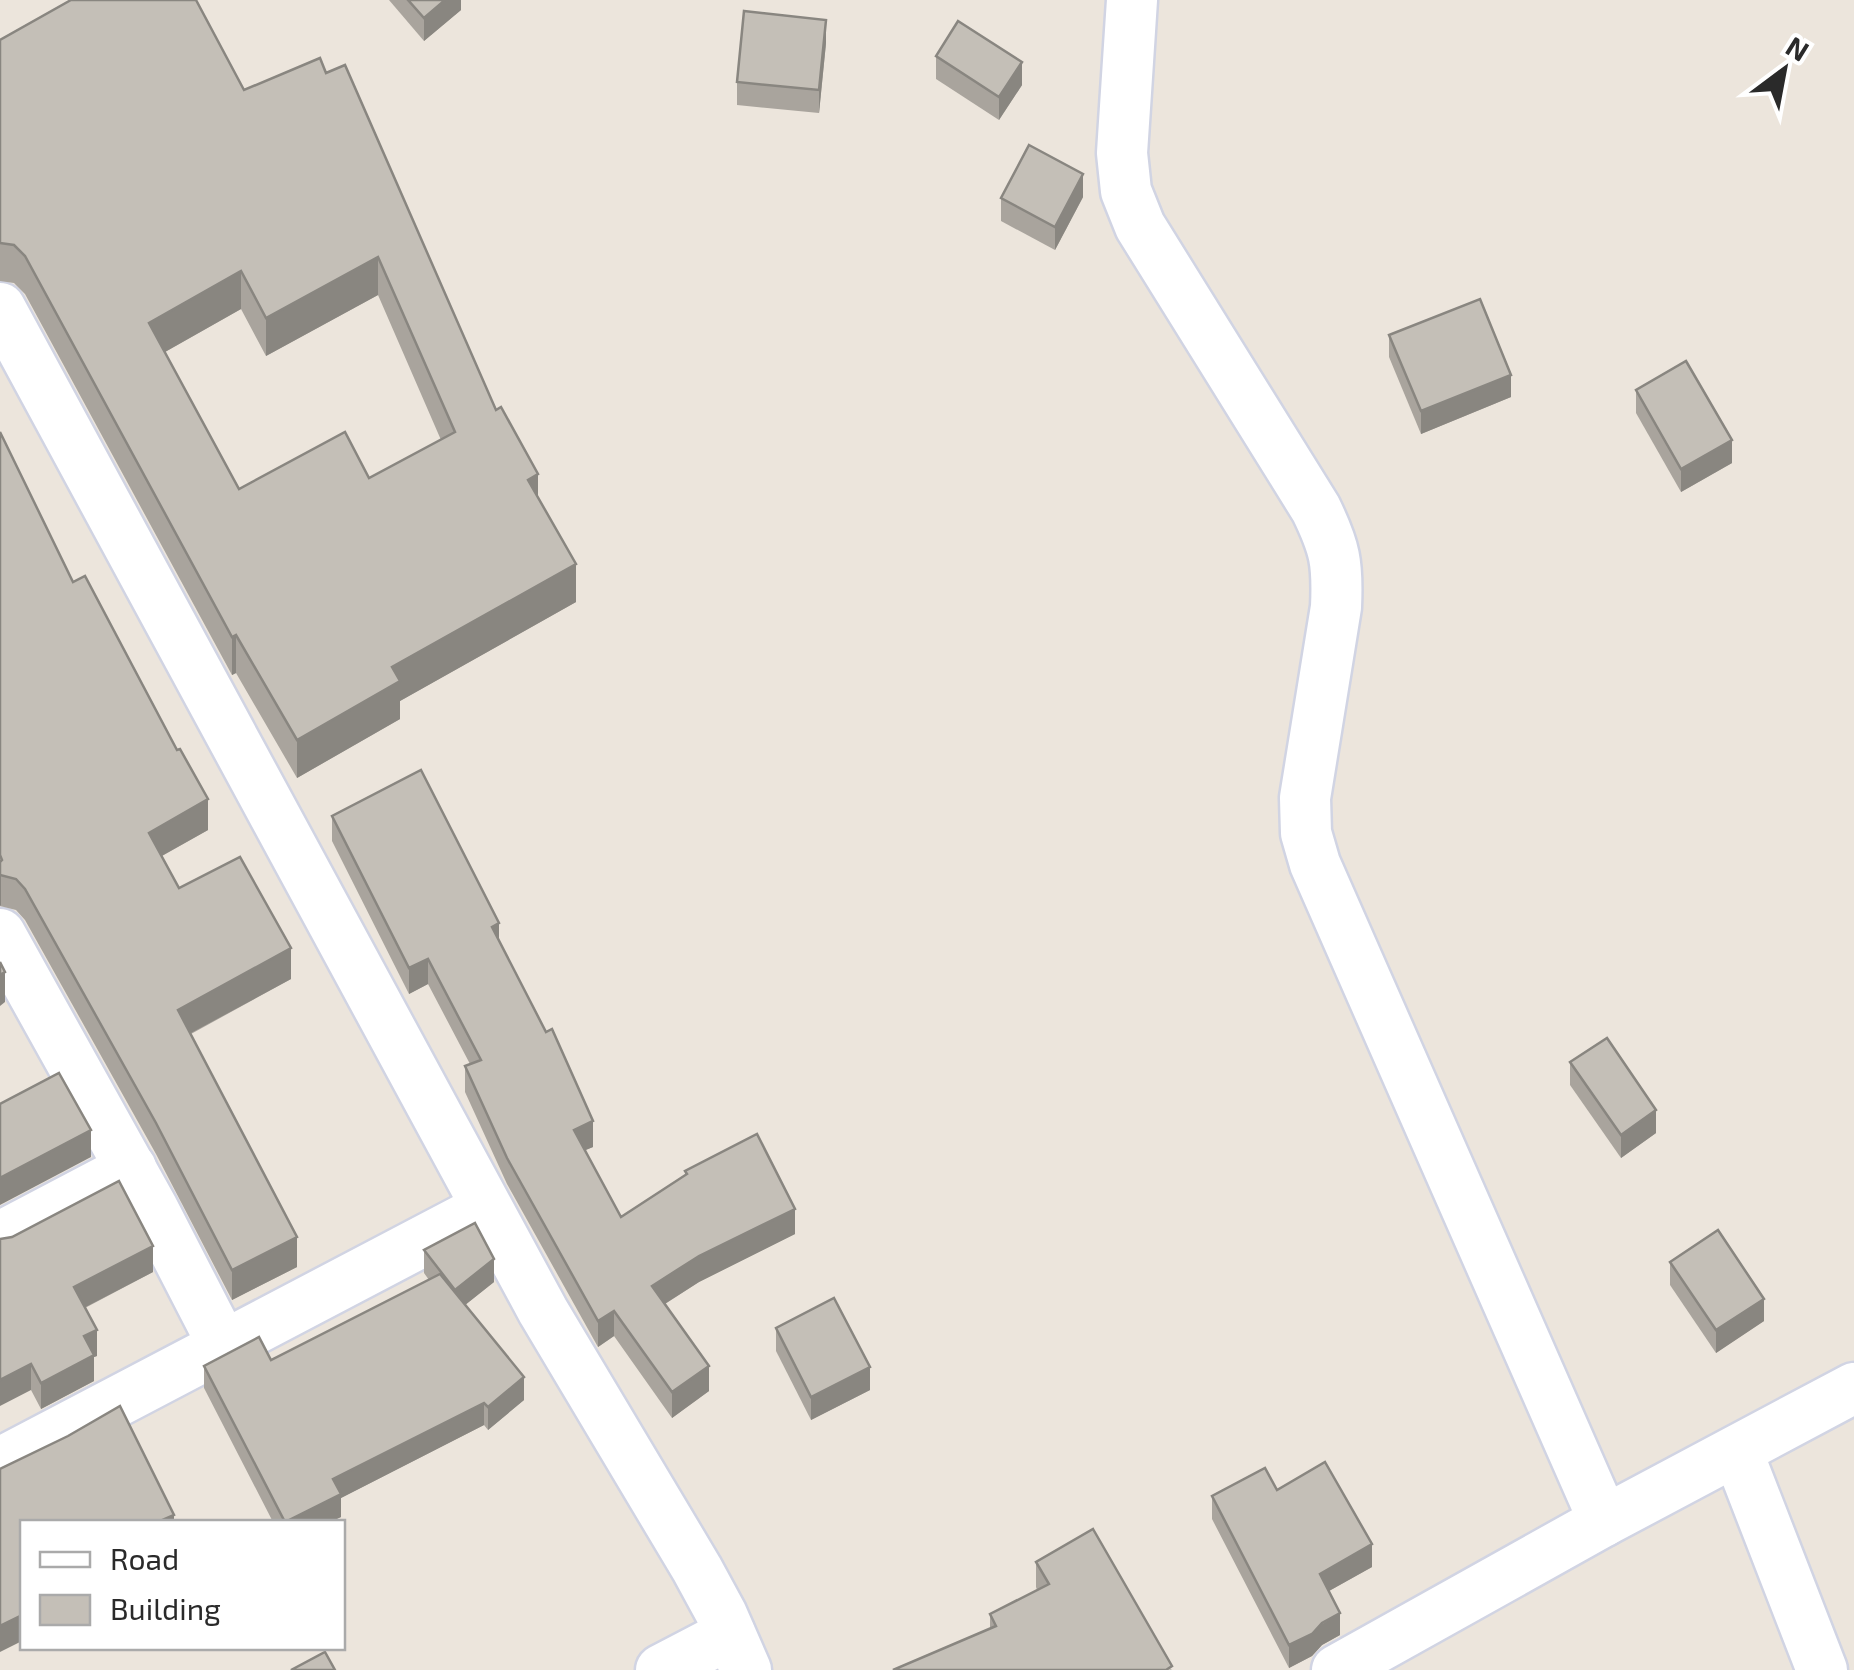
<svg xmlns="http://www.w3.org/2000/svg" width="1854" height="1670" font-family="'Exo 2',sans-serif">
<style>
.lines{fill:none;stroke-linecap:round;stroke-linejoin:round}
.street-casing{stroke:#d1d4e3;stroke-width:55}
.street{stroke:#fff;stroke-width:50}
.wall{fill:#a9a49d;fill-rule:evenodd}
.shaded-wall{fill:#898680}
.building{fill:#c4bfb7;stroke:#898680;stroke-width:2.5;fill-rule:evenodd}
</style>
<rect width="100%" height="100%" fill="#ece5dc"/>
<g class="lines">
<defs>
<g id="street">
<path d="M 1132,0 L 1122,153 L 1126,191 L 1140,226 L 1316,509 C 1335,548 1338,563 1336,607 L 1305,798 L 1306,833 L 1315,864 L 1604,1521"/>
<path d="M 0,308 L 543,1311 L 697,1569 L 722,1615 L 746,1670"/>
<path d="M 0,934 L 153,1209 L 224,1347"/>
<path d="M 0,1237 L 131,1168"/>
<path d="M 1737,1451 L 1822,1670"/>
<path d="M 0,1463 L 486,1208"/>
<path d="M 661,1670 L 730,1634"/>
<path d="M 1337,1670 L 1604,1521 L 1854,1388"/>
</g>
</defs>
<!-- street casing -->
<use href="#street" class="street-casing"/>
<!-- street -->
<use href="#street" class="street"/>
</g>
<!-- wall -->
<g class="wall">
<path d="M 389,0 L 461,0 L 461,10 L 424,41 Z"/>
<path d="M 0,40 L 244,90 L 326,73 L 496,410 L 538,499 L 576,602 L 400,701 L 400,719 L 297,778 L 236,673 L 232,675 L 25,294 L 14,283 L 0,281 ZM 378,295 L 441,440 L 369,478 L 239,489 L 165,352 L 241,309 L 266,356 Z"/>
<path d="M 826,43 L 819,113 L 737,105 L 737,82 Z"/>
<path d="M 936,56 L 1022,85 L 999,120 L 936,79 Z"/>
<path d="M 1083,197 L 1055,250 L 1001,221 L 1001,198 Z"/>
<path d="M 1389,335 L 1511,397 L 1421,434 L 1389,357 Z"/>
<path d="M 1636,390 L 1732,463 L 1681,492 L 1636,413 Z"/>
<path d="M 0,432 L 73,582 L 208,830 L 162,856 L 179,888 L 291,979 L 191,1034 L 297,1267 L 232,1300 L 156,1154 L 25,920 L 16,910 L 0,906 Z"/>
<path d="M 332,816 L 499,941 L 593,1147 L 585,1150 L 621,1217 L 685,1175 L 685,1171 L 795,1234 L 699,1282 L 665,1304 L 709,1391 L 672,1418 L 614,1336 L 598,1347 L 507,1184 L 465,1092 L 465,1066 L 470,1064 L 428,984 L 409,994 L 332,841 Z"/>
<path d="M 1570,1062 L 1656,1133 L 1621,1158 L 1570,1085 Z"/>
<path d="M 0,1239 L 153,1272 L 85,1308 L 97,1356 L 94,1357 L 94,1381 L 41,1409 L 31,1390 Z"/>
<path d="M 424,1250 L 494,1282 L 465,1305 L 524,1400 L 488,1430 L 484,1425 L 341,1498 L 341,1517 L 330,1522 L 273,1522 L 204,1388 L 204,1366 L 271,1360 L 429,1280 L 424,1273 Z"/>
<path d="M 1670,1262 L 1764,1321 L 1716,1353 L 1670,1285 Z"/>
<path d="M 776,1328 L 870,1390 L 811,1420 L 776,1351 Z"/>
<path d="M 1277,1490 L 1372,1567 L 1329,1591 L 1340,1635 L 1322,1645 L 1312,1656 L 1289,1668 L 1212,1519 L 1212,1496 Z"/>
<path d="M 1036,1562 L 1172,1670 L 990,1629 L 990,1614 L 1037,1590 L 1036,1587 Z"/>
</g>
<!-- shaded-wall -->
<g class="shaded-wall">
<path d="M 445,0 L 461,0 L 461,10 L 424,41 L 424,18 Z"/>
<path d="M 826,20 L 826,43 L 819,113 L 819,90 Z"/>
<path d="M 1022,62 L 1022,85 L 999,120 L 999,97 Z"/>
<path d="M 1083,174 L 1083,197 L 1055,250 L 1055,227 Z"/>
<path d="M 378,257 L 378,295 L 266,356 L 266,318 Z"/>
<path d="M 241,271 L 241,309 L 149,361 L 149,323 Z"/>
<path d="M 1511,375 L 1511,397 L 1421,434 L 1421,411 Z"/>
<path d="M 1732,440 L 1732,463 L 1681,492 L 1681,469 Z"/>
<path d="M 538,474 L 538,512 L 528,480 Z"/>
<path d="M 576,564 L 576,602 L 400,701 L 400,719 L 297,778 L 297,740 L 392,667 Z"/>
<path d="M 236,635 L 236,673 L 232,675 L 232,637 Z"/>
<path d="M 208,799 L 208,830 L 149,863 L 149,833 Z"/>
<path d="M 0,875 L 1,875 L 1,905 L 0,906 Z"/>
<path d="M 499,923 L 499,949 L 492,927 Z"/>
<path d="M 291,948 L 291,979 L 178,1040 L 178,1010 Z"/>
<path d="M 428,959 L 428,984 L 409,994 L 409,968 Z"/>
<path d="M 5,972 L 5,1002 L 0,1006 L 0,975 Z"/>
<path d="M 1656,1110 L 1656,1133 L 1621,1158 L 1621,1135 Z"/>
<path d="M 593,1121 L 593,1147 L 574,1155 L 574,1130 Z"/>
<path d="M 91,1130 L 91,1157 L 0,1205 L 0,1178 Z"/>
<path d="M 795,1209 L 795,1234 L 699,1282 L 652,1312 L 652,1286 L 699,1256 Z"/>
<path d="M 297,1237 L 297,1267 L 232,1300 L 232,1270 Z"/>
<path d="M 153,1246 L 153,1272 L 74,1313 L 74,1287 Z"/>
<path d="M 494,1259 L 494,1282 L 455,1313 L 455,1290 Z"/>
<path d="M 1764,1299 L 1764,1321 L 1716,1353 L 1716,1330 Z"/>
<path d="M 614,1311 L 614,1336 L 598,1347 L 598,1321 Z"/>
<path d="M 97,1330 L 97,1356 L 94,1357 L 94,1381 L 41,1409 L 41,1383 L 84,1336 Z"/>
<path d="M 31,1364 L 31,1390 L 0,1406 L 0,1380 Z"/>
<path d="M 709,1366 L 709,1391 L 672,1418 L 672,1392 Z"/>
<path d="M 870,1367 L 870,1390 L 811,1420 L 811,1397 Z"/>
<path d="M 524,1377 L 524,1400 L 488,1430 L 488,1407 Z"/>
<path d="M 484,1403 L 484,1425 L 341,1498 L 341,1517 L 330,1522 L 285,1522 L 333,1479 Z"/>
<path d="M 174,1515 L 174,1522 L 158,1522 Z"/>
<path d="M 1372,1544 L 1372,1567 L 1320,1596 L 1320,1574 Z"/>
<path d="M 1340,1613 L 1340,1635 L 1322,1645 L 1312,1656 L 1289,1668 L 1289,1645 Z"/>
<path d="M 22,1615 L 22,1641 L 0,1652 L 0,1626 Z"/>
</g>
<!-- building -->
<g class="building">
<path d="M 71,0 L 196,0 L 244,90 L 320,58 L 326,73 L 345,65 L 496,410 L 501,407 L 538,474 L 528,480 L 576,564 L 392,667 L 400,681 L 297,740 L 236,635 L 232,637 L 25,256 L 14,245 L 0,243 L 0,40 ZM 378,257 L 455,432 L 369,478 L 345,432 L 239,489 L 149,323 L 241,271 L 266,318 Z"/>
<path d="M 408,0 L 445,0 L 424,18 Z"/>
<path d="M 744,11 L 826,20 L 819,90 L 737,82 Z"/>
<path d="M 958,21 L 1022,62 L 999,97 L 936,56 Z"/>
<path d="M 1029,145 L 1083,174 L 1055,227 L 1001,198 Z"/>
<path d="M 1480,299 L 1511,375 L 1421,411 L 1389,335 Z"/>
<path d="M 1686,361 L 1732,440 L 1681,469 L 1636,390 Z"/>
<path d="M 0,432 L 73,582 L 85,576 L 177,750 L 180,749 L 208,799 L 149,833 L 179,888 L 240,857 L 291,948 L 178,1010 L 297,1237 L 232,1270 L 156,1123 L 25,889 L 16,879 L 0,875 L 0,862 L 2,860 L 0,855 Z"/>
<path d="M 421,770 L 499,923 L 492,927 L 546,1032 L 552,1029 L 593,1121 L 574,1130 L 621,1217 L 687,1174 L 685,1171 L 757,1134 L 795,1209 L 699,1256 L 652,1286 L 709,1366 L 672,1392 L 614,1311 L 598,1321 L 507,1158 L 465,1066 L 481,1060 L 428,959 L 409,968 L 332,816 Z"/>
<path d="M 0,962 L 5,972 L 0,975 Z"/>
<path d="M 1607,1038 L 1656,1110 L 1621,1135 L 1570,1062 Z"/>
<path d="M 59,1073 L 91,1130 L 0,1178 L 0,1104 Z"/>
<path d="M 119,1181 L 153,1246 L 74,1287 L 97,1330 L 84,1336 L 94,1355 L 41,1383 L 31,1364 L 0,1380 L 0,1239 L 12,1237 Z"/>
<path d="M 475,1223 L 494,1259 L 455,1290 L 424,1250 Z"/>
<path d="M 1718,1230 L 1764,1299 L 1716,1330 L 1670,1262 Z"/>
<path d="M 440,1274 L 524,1377 L 488,1407 L 484,1403 L 333,1479 L 341,1494 L 285,1522 L 204,1366 L 259,1337 L 271,1360 Z"/>
<path d="M 834,1298 L 870,1367 L 811,1397 L 776,1328 Z"/>
<path d="M 120,1406 L 174,1515 L 158,1522 L 22,1522 L 22,1615 L 0,1626 L 0,1469 L 68,1436 Z"/>
<path d="M 1325,1462 L 1372,1544 L 1320,1574 L 1340,1613 L 1322,1623 L 1312,1634 L 1289,1645 L 1212,1496 L 1265,1468 L 1277,1490 Z"/>
<path d="M 1093,1529 L 1172,1666 L 1166,1670 L 893,1670 L 996,1626 L 990,1614 L 1049,1584 L 1036,1562 Z"/>
<path d="M 325,1652 L 335,1670 L 291,1670 Z"/>
</g>
<!-- legend -->
<rect x="20" y="1520" width="325" height="130" fill="#ffffff" stroke="#aaaaaa" stroke-width="2.5"/>
<rect x="40" y="1552" width="50" height="15" fill="#ffffff" stroke="#aaaaaa" stroke-width="2.5"/>
<text x="110" y="1570" font-size="30" fill="#2a2a2a">Road</text>
<rect x="40" y="1595" width="50" height="30" fill="#c4bfb7" stroke="#aaaaaa" stroke-width="2.5"/>
<text x="110" y="1620" font-size="30" fill="#2a2a2a">Building</text>
<!-- north arrow -->
<g transform="translate(1784 70) rotate(32)" stroke="#ffffff" stroke-width="8" paint-order="stroke">
<path d="M0-8L18 38L0 25L-18 38Z" fill="#2a2a2a"/>
<text y="-15" font-size="28" font-weight="bold" text-anchor="middle" fill="#2a2a2a">N</text>
</g>
</svg>
